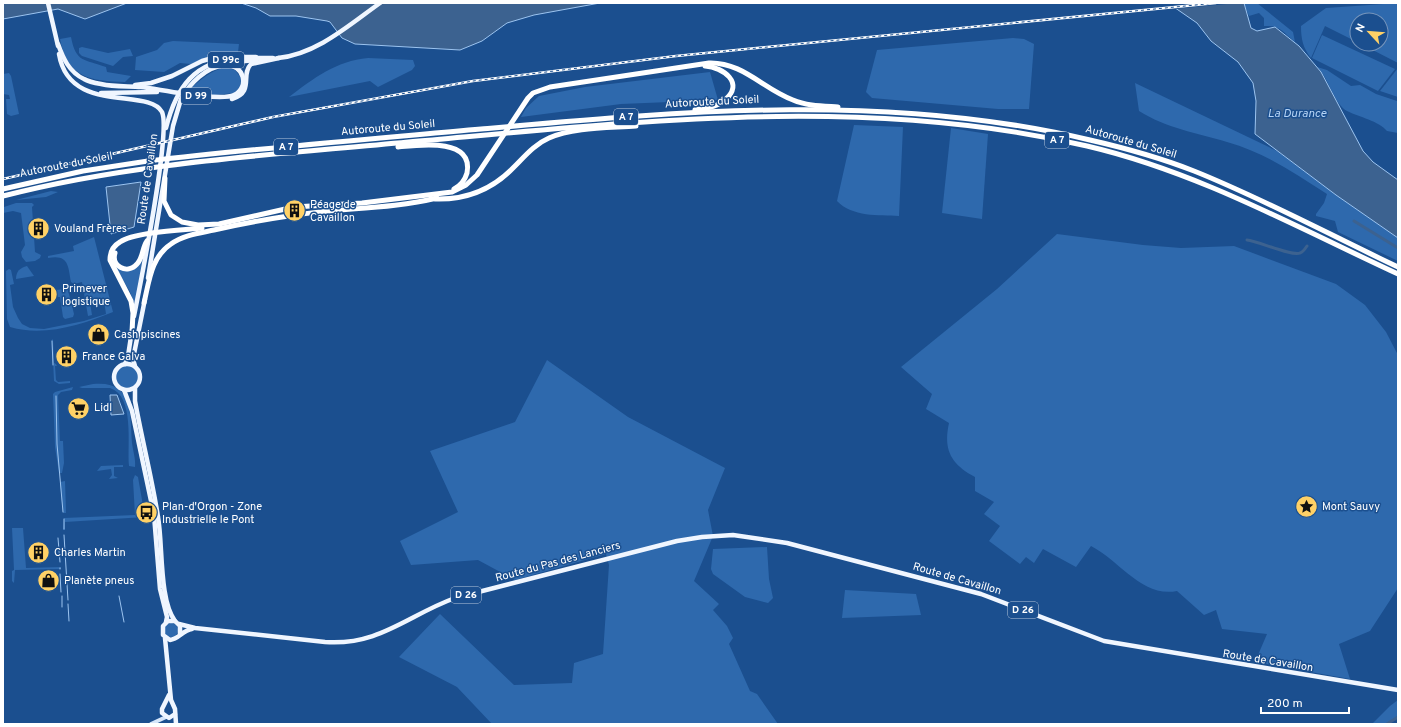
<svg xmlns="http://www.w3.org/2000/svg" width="1401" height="727" font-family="Overpass,sans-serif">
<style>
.green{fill:#2e69ad}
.water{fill:#3c6290;stroke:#9cc4f0}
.pier{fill:#1b4f8f}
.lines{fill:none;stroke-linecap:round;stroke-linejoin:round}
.stream{stroke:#9cc4f0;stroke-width:1}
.canal{stroke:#3c6290;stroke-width:3}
.secondary{stroke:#d6e6fa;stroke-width:4}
.primary{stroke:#f0f6ff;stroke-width:4.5}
.motorway{stroke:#fff;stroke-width:5}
.rail-casing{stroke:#fff;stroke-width:2.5}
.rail{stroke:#1b4f8f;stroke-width:1;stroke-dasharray:3;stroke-linecap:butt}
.labels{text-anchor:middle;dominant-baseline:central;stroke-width:3;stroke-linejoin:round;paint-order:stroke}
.shield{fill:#1b4f8f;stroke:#bbcadd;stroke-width:1}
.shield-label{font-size:10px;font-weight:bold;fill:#fff}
.street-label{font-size:11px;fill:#fff;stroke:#1b4f8f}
.poi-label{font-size:11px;fill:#fff;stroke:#1b4f8f;text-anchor:start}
.water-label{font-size:12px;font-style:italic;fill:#b5d3f5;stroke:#1b4f8f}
</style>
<rect width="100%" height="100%" fill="#1b4f8f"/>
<!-- green -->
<g class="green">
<path d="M 1257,3 L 1293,32 L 1295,42 C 1282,32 1281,25 1264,26 L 1264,18 L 1259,13 L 1249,16 L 1244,4 Z"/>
<path d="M 1398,3 L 1398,63 L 1361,44 L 1381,44 L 1381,20 L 1357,20 L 1357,42 L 1325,26 L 1311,58 C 1303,48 1301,39 1301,26 L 1326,8 Z"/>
<path d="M 1322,35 L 1395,69 L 1378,91 L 1312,58 Z"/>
<path d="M 71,37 C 76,63 84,59 106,67 L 107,72 L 131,76 L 125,82 C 91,81 67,78 60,39 Z"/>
<path d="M 1013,38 L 1024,39 L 1034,44 L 1029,109 L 998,109 L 872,98 L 866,92 L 877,50 Z"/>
<path d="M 173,41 L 239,44 L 238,52 L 214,55 L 191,64 L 180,63 L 164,72 L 135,70 L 136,57 L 157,50 L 164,43 Z"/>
<path d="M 82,47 L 108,53 L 130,49 L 133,56 L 123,57 L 113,66 L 82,56 L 79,53 L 79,48 Z"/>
<path d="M 368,58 L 413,60 L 415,66 L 412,70 L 378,87 L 370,81 L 289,97 C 314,78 336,61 368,58 Z"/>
<path d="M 225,67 L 235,70 L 241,78 L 240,87 L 234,93 L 215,95 L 191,91 L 190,89 C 201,79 211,71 225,67 Z"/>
<path d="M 1317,67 L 1327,70 L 1351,86 L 1360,85 L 1376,94 L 1397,101 L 1398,133 L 1387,131 C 1379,121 1359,117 1347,111 C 1334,104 1329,78 1317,67 Z"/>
<path d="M 1398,68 L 1398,97 L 1380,91 Z"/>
<path d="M 710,72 L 718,100 L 621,104 L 521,117 L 526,108 L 539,96 L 585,87 Z"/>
<path d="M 9,73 L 11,76 L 19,114 L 11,116 L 7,114 L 6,99 L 10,99 L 9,95 L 3,94 L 3,74 Z"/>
<path d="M 1135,83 L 1277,151 L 1336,195 L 1398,238 L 1398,261 L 1338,232 L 1335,221 L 1316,216 L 1316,214 L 1324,203 L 1327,194 C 1294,173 1266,153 1227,142 C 1197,133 1166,128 1139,111 Z"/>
<path d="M 854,125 L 903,127 L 899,216 C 879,215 852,217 837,201 Z"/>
<path d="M 951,128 L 988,134 L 982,219 L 942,213 Z"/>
<path d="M 51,191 L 58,192 L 46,197 L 16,200 Z"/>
<path d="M 16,203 L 32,203 L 34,205 L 32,207 L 35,252 L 41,255 L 40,258 L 35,261 L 26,262 L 22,257 L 21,252 L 25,245 L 21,213 L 13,211 L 3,213 L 4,207 Z"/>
<path d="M 1057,234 L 1143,245 L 1181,248 L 1234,246 L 1336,284 L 1365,305 L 1386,332 L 1398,355 L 1398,588 L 1370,631 L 1339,644 L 1350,679 L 1255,662 L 1267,634 L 1222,629 L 1216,610 L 1204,615 L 1177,591 C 1142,598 1119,560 1091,546 L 1076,567 L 1043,549 L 1034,563 L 1026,557 L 1020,564 L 989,541 L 1000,526 L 984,514 L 994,502 L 975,491 L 975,477 C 951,464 943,450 949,423 L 926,409 L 932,394 L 901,367 L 997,289 Z"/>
<path d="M 94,237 L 113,312 C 81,325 44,337 10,327 L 7,319 L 6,271 L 9,269 L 11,270 L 14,284 L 10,285 L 13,307 L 18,318 L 22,324 L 30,328 L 44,329 L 84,321 L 106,314 L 104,301 L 90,303 L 92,315 L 88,316 L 82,282 L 74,284 L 71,282 C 68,266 69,254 48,258 L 48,256 L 74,251 L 73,246 Z"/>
<path d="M 142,261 L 135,307 L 130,292 L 113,263 C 122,274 134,273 142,261 Z"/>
<path d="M 27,266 L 34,276 L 16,279 C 16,271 20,268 27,266 Z"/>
<path d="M 65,289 L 68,290 L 74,314 L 73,317 L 65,319 L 63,317 L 60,297 L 58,297 L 56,290 Z"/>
<path d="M 52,339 L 53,340 L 54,363 L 56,364 L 57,366 L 55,366 L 56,380 L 58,382 L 70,381 L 70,383 L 59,384 L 54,381 Z"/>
<path d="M 547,360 L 628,417 L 725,468 L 708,510 L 713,536 L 694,581 L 719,604 L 713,610 L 727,626 L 733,638 L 729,644 L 750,691 L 757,694 L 778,724 L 492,724 L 457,687 L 399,657 L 440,614 L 514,685 L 572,683 L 574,663 L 603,654 L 609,565 L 606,554 L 515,580 L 478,560 L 411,565 L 400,541 L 458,512 L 430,451 L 515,422 Z"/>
<circle cx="127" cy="377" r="11"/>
<path d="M 93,384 C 134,380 130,414 132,443 C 133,451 136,460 135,467 L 129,466 C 127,445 135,396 110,388 L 82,388 L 79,387 Z"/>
<path d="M 73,387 L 72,390 L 61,392 L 58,395 L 60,441 L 63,441 L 64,463 L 62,473 L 59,473 L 55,447 L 53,394 L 55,392 Z"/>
<path d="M 123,465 L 123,467 L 114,467 L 114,476 L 118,478 L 109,479 L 112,475 L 111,469 L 97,471 L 101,466 Z"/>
<path d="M 135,475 L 138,477 L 145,517 L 65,522 L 65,530 L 63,530 L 64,518 L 135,515 L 133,480 Z"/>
<path d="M 65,481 L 66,513 L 63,513 L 60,482 Z"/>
<path d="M 12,528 L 23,528 L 26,568 L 61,567 L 61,569 L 15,570 L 14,583 L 12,581 L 12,571 L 14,570 Z"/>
<path d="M 767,547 L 769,579 L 773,598 L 768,603 L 745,597 L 713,574 L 711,569 L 713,549 Z"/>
<path d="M 845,590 L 916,594 L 921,615 L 842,618 Z"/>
<circle cx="171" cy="630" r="7"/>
<path d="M 1398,700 L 1398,716 L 1385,724 L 1372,724 L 1390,706 Z"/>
</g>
<!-- water -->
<g class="water">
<path d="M 3,3 L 127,3 L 85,19 L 58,9 L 3,19 Z"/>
<path d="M 241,3 L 600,3 L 534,15 L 507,23 L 482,41 L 460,50 L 355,44 L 342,38 L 330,22 L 327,21 L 296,16 L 270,16 L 256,8 Z"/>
<path d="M 1168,3 L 1244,3 L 1251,28 L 1257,31 L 1275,27 L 1299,46 L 1321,72 L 1363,151 L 1373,162 L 1398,180 L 1398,238 L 1336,195 L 1255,134 L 1256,101 L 1253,83 L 1238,62 L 1211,41 L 1197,23 Z"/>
<path d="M 141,182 L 134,227 L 111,234 L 106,187 Z"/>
<path d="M 110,395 L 117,395 L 124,414 L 111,415 Z"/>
</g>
<!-- pier -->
<path class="pier" d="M 1177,3 L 1237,3 L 1175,9 L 1166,4 Z"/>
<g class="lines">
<!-- stream -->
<g class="stream">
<path d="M 52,341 L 53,365"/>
<path d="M 56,396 L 57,444 L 63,512"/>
<path d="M 64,519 L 64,529"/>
<path d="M 64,535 L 68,600"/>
<path d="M 58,538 L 60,562"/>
<path d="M 60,569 L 60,568"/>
<path d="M 60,574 L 61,592"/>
<path d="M 62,596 L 62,607"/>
<path d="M 119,596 L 124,622"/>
<path d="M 68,604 L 69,621"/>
</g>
<!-- canal -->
<g class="canal">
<path d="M 1354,221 L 1398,248"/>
<path d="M 1247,240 C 1258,241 1293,257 1300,253 C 1303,252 1305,249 1307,246"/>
<path d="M 1387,724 L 1398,717"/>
</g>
<!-- secondary -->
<path class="secondary" d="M 151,724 L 166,717"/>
<!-- primary -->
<g class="primary">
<path d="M 48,3 L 58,46"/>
<path d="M 58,44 C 63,58 69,72 84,79 C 89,82 95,83 101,84 C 114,87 128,86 141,87 C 159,89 220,102 234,95 C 250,87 244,64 225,65 C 206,67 190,83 181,99 L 173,126 L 148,278"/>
<path d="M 59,54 C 69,115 148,87 162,112 C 171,131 140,286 134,316"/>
<path d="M 254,58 L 273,58"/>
<path d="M 278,58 C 317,54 349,25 380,3"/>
<path d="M 224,63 L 256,60"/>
<path d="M 135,85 L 151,83 L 172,76 L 202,61 L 216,57 L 256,57"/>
<path d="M 101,93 L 157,92"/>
<path d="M 232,99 C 255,92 240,75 251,64 L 279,58"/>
<path d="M 166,128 C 176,88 194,61 239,58"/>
<circle cx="127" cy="377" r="13"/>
<path d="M 125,364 L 128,356 L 132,330"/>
<path d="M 135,366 L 133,359 L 145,299"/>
<path d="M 135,388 L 135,401 C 142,440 152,478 158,517 C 163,545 159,600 175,621"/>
<path d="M 124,390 L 132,411 L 154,515 L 160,589 L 167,617 L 166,622"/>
<path d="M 179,624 L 195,628 L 325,642 C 379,646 408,615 455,598 L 677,541 L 702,537 L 733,535 L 787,543 L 981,594 L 1104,641 L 1398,690"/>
<path d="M 180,634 L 180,626 L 175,621 L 168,621 L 163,626 L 163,635 L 170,640 C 179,639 183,630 192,629"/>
<path d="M 165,638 L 171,700 L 175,709 L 176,724"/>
<path d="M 169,695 L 162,709 L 162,713 L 169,718 L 175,714"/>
</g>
<!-- motorway -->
<g class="motorway">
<path d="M 695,110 C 705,108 718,107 725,100 C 745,83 723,67 705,66"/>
<path d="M 398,147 C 418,145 474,137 467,173 C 465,180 460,186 454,189"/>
<path d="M 165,178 L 164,201 L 171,215 L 182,222 L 198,225 L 219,224 L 294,207 L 362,203 L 452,192 L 466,185 L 477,175 L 528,98 L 533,93 L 550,87 L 709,63 C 743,62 763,89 793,100 C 807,106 823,106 838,107"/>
<path d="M 3,189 L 83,171 L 148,161 C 259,148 370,139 481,129 C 684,111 890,92 1090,140 C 1125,148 1161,158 1194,171 C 1264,199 1330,235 1398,267"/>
<path d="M 3,196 C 135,162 273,155 408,142 C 633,122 863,94 1087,146 C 1198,172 1296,227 1398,274"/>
<path d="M 435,199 C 466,200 493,189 514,167 C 525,156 535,144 549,138 C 573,127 610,128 636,126"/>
<path d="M 115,253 C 111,266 127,275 137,264 C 143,258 142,248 147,241"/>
<path d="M 144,303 C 149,282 151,257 171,244 C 183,235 200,233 214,230 C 240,224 268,219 295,215 C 341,208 391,209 437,198"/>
<path d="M 132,332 L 133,313 L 131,301 L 110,260 C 110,253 113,246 120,242 C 134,232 183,230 202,228"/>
</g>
<defs>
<path id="rail" d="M 3,179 L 273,117 L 473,81 L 676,56 L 1216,3"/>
</defs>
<!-- rail casing -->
<use href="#rail" class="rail-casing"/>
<!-- rail -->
<use href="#rail" class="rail"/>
</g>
<!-- icons -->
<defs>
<symbol id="building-disc" viewBox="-11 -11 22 22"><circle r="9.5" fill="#ffd166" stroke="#1b4f8f"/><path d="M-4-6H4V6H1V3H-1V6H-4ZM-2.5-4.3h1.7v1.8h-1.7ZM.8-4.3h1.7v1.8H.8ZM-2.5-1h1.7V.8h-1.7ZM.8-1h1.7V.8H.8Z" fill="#111"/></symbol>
<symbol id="shop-disc" viewBox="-11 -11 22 22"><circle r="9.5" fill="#ffd166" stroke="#1b4f8f"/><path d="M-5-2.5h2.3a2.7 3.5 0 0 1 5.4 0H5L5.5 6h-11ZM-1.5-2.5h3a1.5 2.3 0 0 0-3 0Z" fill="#111"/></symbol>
<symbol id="supermarket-disc" viewBox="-11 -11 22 22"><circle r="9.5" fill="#ffd166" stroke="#1b4f8f"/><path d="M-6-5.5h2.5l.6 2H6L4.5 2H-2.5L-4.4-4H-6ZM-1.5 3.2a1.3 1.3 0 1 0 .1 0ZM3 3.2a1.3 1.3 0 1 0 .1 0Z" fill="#111"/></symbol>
<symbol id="sight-disc" viewBox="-11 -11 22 22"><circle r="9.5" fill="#ffd166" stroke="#1b4f8f"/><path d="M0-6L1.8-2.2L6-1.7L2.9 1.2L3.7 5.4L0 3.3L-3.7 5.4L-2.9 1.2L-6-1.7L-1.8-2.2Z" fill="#111"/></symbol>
<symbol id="bus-disc" viewBox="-11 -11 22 22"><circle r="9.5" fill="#ffd166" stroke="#1b4f8f"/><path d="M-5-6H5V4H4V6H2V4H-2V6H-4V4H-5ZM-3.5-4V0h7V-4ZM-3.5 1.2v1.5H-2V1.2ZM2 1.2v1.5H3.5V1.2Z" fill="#111"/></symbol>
</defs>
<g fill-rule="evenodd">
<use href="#building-disc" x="282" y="198" width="25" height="25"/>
<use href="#building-disc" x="26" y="216" width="25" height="25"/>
<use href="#building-disc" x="34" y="282" width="25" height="25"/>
<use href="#shop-disc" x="86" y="322" width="25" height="25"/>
<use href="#building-disc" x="54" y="344" width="25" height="25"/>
<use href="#supermarket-disc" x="66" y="396" width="25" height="25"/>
<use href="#sight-disc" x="1294" y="494" width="25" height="25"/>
<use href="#bus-disc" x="134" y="500" width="25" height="25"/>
<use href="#building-disc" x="26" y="540" width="25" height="25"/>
<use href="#shop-disc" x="36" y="568" width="25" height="25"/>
</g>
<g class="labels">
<!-- shield labels -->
<g class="shield">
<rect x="208" y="52" width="36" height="16" rx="3"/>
<rect x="181" y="88" width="30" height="16" rx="3"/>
<rect x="614" y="109" width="24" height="16" rx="3"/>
<rect x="1045" y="132" width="24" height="16" rx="3"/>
<rect x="274" y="139" width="24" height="16" rx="3"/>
<rect x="451" y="587" width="30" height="16" rx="3"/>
<rect x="1008" y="602" width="30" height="16" rx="3"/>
</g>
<g class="shield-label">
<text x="226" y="60">D 99c</text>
<text x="196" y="96">D 99</text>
<text x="626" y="117">A 7</text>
<text x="1057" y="140">A 7</text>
<text x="286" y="147">A 7</text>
<text x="466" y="595">D 26</text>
<text x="1023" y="610">D 26</text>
</g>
<!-- street labels -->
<g class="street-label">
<text transform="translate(712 102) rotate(-3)">Autoroute du Soleil</text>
<text transform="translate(388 128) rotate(-5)">Autoroute du Soleil</text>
<text transform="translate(1131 142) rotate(16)">Autoroute du Soleil</text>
<text transform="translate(66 165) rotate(-11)">Autoroute du Soleil</text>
<text transform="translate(148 179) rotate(-82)">Route de Cavaillon</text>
<text transform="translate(558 562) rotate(-15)">Route du Pas des Lanciers</text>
<text transform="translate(957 579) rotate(16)">Route de Cavaillon</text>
<text transform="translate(1268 661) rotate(9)">Route de Cavaillon</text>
</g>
<!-- poi labels -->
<g class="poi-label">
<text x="310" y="205">Péage de<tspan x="310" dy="13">Cavaillon</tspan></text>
<text x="54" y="229">Vouland Frères</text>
<text x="62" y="289">Primever<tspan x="62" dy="13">logistique</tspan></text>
<text x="114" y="335">Cash piscines</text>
<text x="82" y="357">France Galva</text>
<text x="94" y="408">Lidl</text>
<text x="162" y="507">Plan-d'Orgon - Zone<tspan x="162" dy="13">Industrielle le Pont</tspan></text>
<text x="1322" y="507">Mont Sauvy</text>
<text x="54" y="553">Charles Martin</text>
<text x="64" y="581">Planète pneus</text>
</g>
<!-- water labels -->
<g class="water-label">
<text x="1297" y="114">La Durance</text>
</g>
</g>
<!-- border -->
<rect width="1401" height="727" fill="none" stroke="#ffffff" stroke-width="8"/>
<!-- north arrow -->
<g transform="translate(1369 32) rotate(296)"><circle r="19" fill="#1b4f8f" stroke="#7695bc"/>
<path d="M0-3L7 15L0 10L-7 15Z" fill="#ffd166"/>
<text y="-6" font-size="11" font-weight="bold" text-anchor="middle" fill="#ffffff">N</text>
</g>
<!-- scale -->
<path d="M1261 707v6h88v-6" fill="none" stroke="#ffffff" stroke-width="2"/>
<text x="1267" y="707" font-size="12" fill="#ffffff" stroke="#1b4f8f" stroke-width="3" paint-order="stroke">200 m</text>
</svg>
